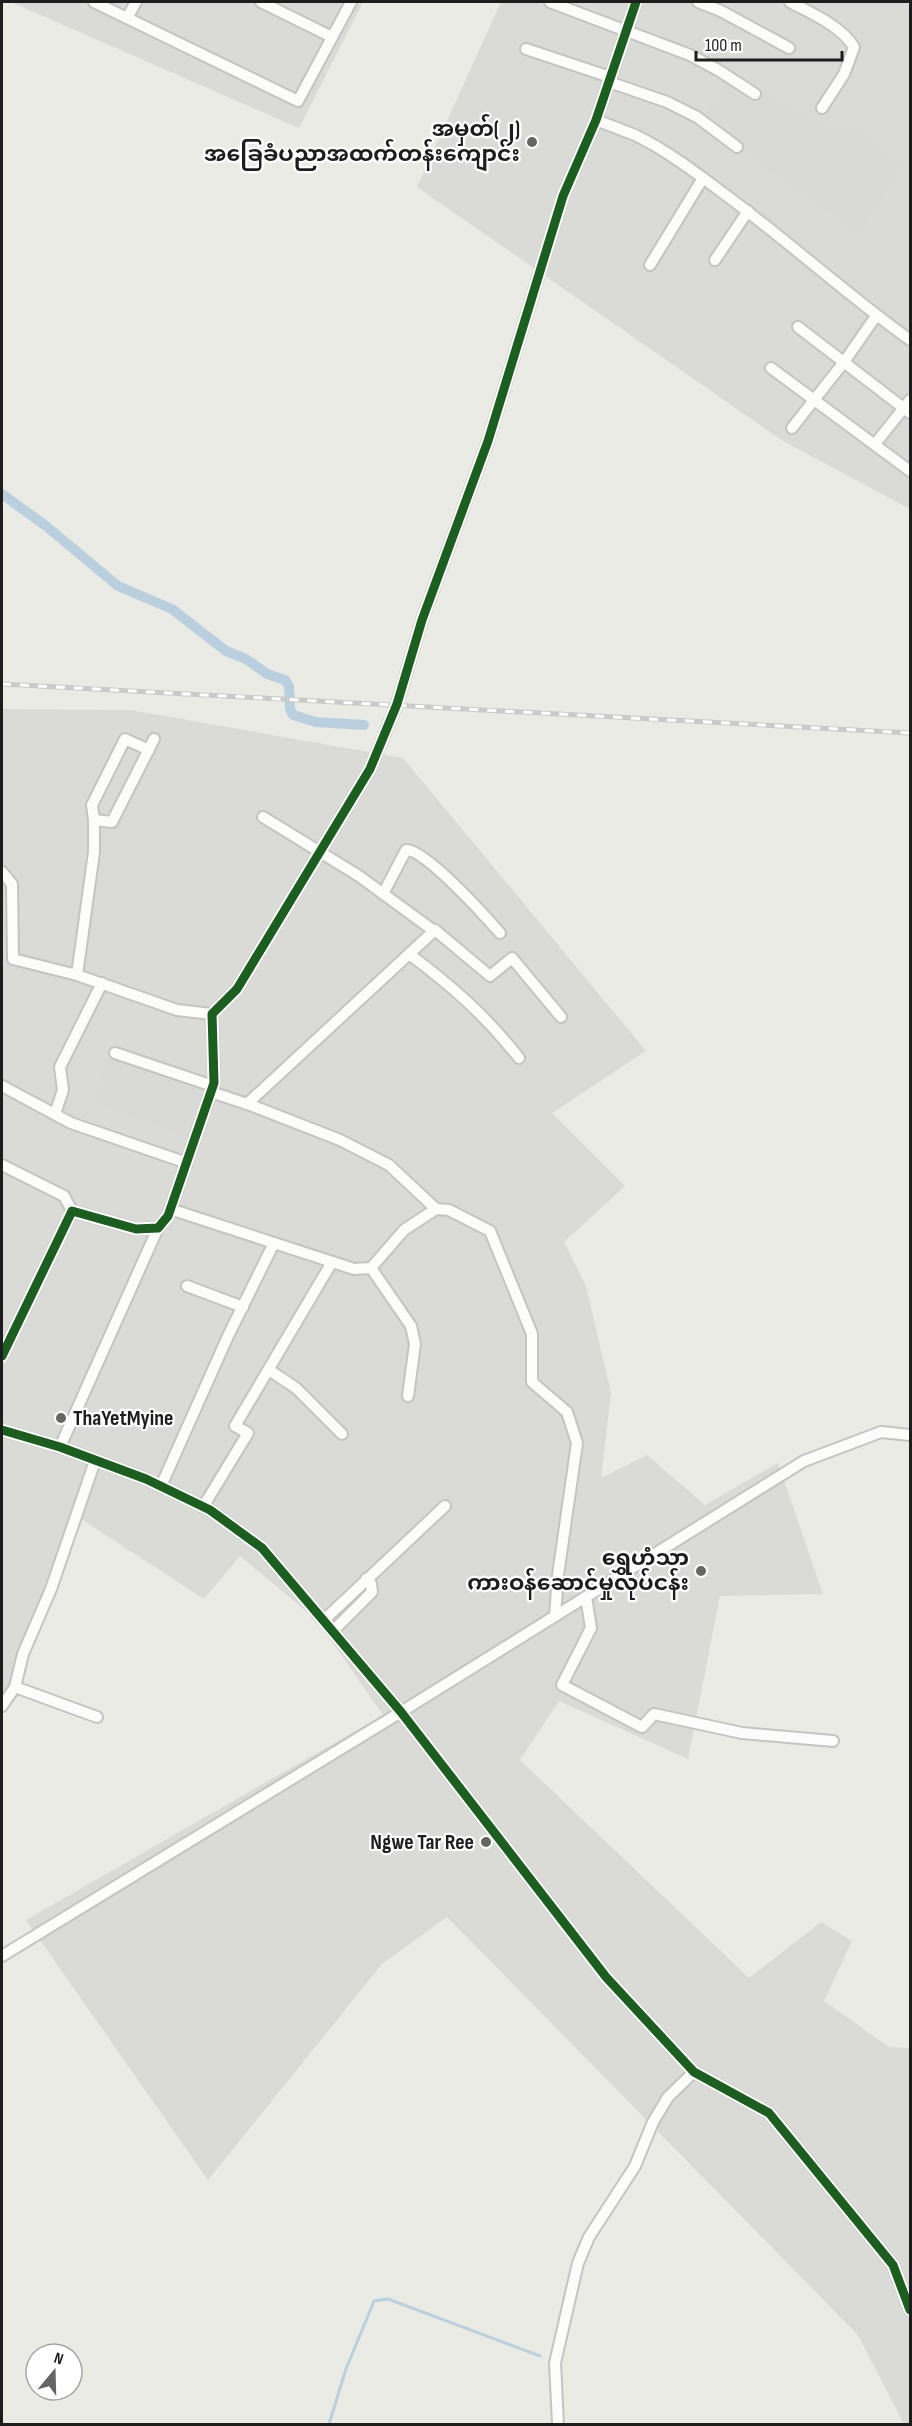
<svg xmlns="http://www.w3.org/2000/svg" width="912" height="2426" font-family="'Sofia Sans Condensed','Noto Sans Myanmar',sans-serif">
<style>
.residential{fill:#dadad7}
.religious{fill:#d9d9d7}
.lines{fill:none;stroke-linecap:round;stroke-linejoin:round}
.stream{stroke:#bad0de;stroke-width:3}
.canal{stroke:#bad0de;stroke-width:10}
.minor-casing{stroke:#c4c4c2;stroke-width:14}
.minor{stroke:#fcfcfb;stroke-width:10}
.rail-casing{stroke:#cacac9;stroke-width:5}
.rail{stroke:#fff;stroke-width:3;stroke-dasharray:9;stroke-linecap:butt}
.cycleway-casing{stroke:#fff;stroke-width:13}
.cycleway{stroke:#1b5e20;stroke-width:9}
.poi-dot{fill:#656563;stroke:#fff;stroke-width:2}
.labels{text-anchor:middle;dominant-baseline:central;stroke-width:4.5;stroke-linejoin:round;paint-order:stroke}
.poi-label{font-size:22px;font-weight:bold;fill:#1d1d1d;stroke:#fff;text-anchor:end}
</style>
<rect width="100%" height="100%" fill="#ebebe6"/>
<!-- residential -->
<g class="residential">
<path d="M 11,2 L 363,2 L 299,128 Z"/>
<path d="M 501,2 L 910,2 L 910,509 L 783,441 L 417,187 Z"/>
<path d="M 2,709 L 131,710 L 403,758 L 646,1051 L 552,1113 L 625,1186 L 564,1242 L 586,1286 L 611,1393 L 601,1478 L 647,1455 L 705,1505 L 778,1463 L 823,1594 L 720,1596 L 688,1759 L 559,1701 L 520,1760 L 749,1978 L 821,1922 L 852,1941 L 824,2001 L 889,2047 L 910,2048 L 910,2424 L 904,2424 L 858,2335 L 447,1917 L 382,1964 L 208,2180 L 26,1920 L 383,1715 L 317,1620 L 240,1556 L 204,1599 L 75,1515 L 2,1717 Z"/>
</g>
<!-- religious -->
<g class="religious">
<path d="M 732,74 L 769,96 L 840,132 L 851,124 L 904,167 L 858,233 L 701,121 Z"/>
<path d="M 110,1055 L 209,1089 L 191,1138 L 92,1101 Z"/>
</g>
<g class="lines">
<!-- stream -->
<path class="stream" d="M 329,2424 L 346,2369 L 374,2301 L 388,2299 L 540,2356"/>
<!-- canal -->
<path class="canal" d="M 2,494 L 46,526 L 118,586 L 172,609 L 226,651 L 246,659 L 267,674 L 285,680 L 289,686 L 290,709 L 293,715 L 316,722 L 364,725"/>
<defs>
<g id="minor">
<path d="M 94,2 L 298,101 L 351,2"/>
<path d="M 261,2 L 332,37"/>
<path d="M 550,2 L 690,55 L 718,70 L 755,94"/>
<path d="M 698,2 L 721,11 L 789,48"/>
<path d="M 790,2 C 811,13 841,26 854,47 L 844,74 L 822,108"/>
<path d="M 127,18 L 136,2"/>
<path d="M 526,49 L 610,77"/>
<path d="M 609,82 L 667,102 L 697,117 L 737,147"/>
<path d="M 596,120 C 609,125 622,130 635,135 C 666,150 695,172 723,193 C 787,240 846,294 910,340"/>
<path d="M 715,260 L 748,211"/>
<path d="M 650,265 L 703,178"/>
<path d="M 798,327 L 910,413"/>
<path d="M 771,368 L 910,471"/>
<path d="M 792,428 L 844,362 L 876,316"/>
<path d="M 875,444 L 910,400"/>
<path d="M 263,817 L 359,876 L 434,931"/>
<path d="M 94,820 L 92,805 L 125,739 L 149,750"/>
<path d="M 2,872 L 12,884 L 13,959 L 77,975 L 177,1010 L 212,1014"/>
<path d="M 383,894 L 406,850 C 425,849 486,917 500,933"/>
<path d="M 409,954 C 452,986 486,1016 519,1058"/>
<path d="M 77,975 L 94,852 L 94,820 L 112,822 L 154,739"/>
<path d="M 115,1053 L 213,1086"/>
<path d="M 2,1086 L 71,1123 L 187,1163"/>
<path d="M 211,1092 L 253,1106 L 340,1140 L 389,1165 L 436,1209 L 449,1210 L 490,1231 L 532,1334 L 532,1382 L 567,1412 L 577,1443 L 558,1575 L 555,1616"/>
<path d="M 247,1104 L 435,930 L 490,976 L 512,958 L 561,1017"/>
<path d="M 55,1114 L 63,1090 L 60,1067 L 102,983"/>
<path d="M 2,1165 L 64,1196 L 72,1211"/>
<path d="M 170,1209 L 354,1269 L 371,1268 L 404,1230 L 436,1209"/>
<path d="M 371,1268 L 411,1326 L 415,1344 L 408,1396"/>
<path d="M 187,1286 L 243,1307"/>
<path d="M 2,1356 L 72,1211 L 136,1229 L 158,1228 L 168,1216 L 214,1083 L 212,1014 L 237,989 L 370,769 L 397,704 L 422,620 L 488,441 L 563,196 L 596,120 L 636,2"/>
<path d="M 269,1370 L 296,1388 L 342,1434"/>
<path d="M 2,1430 L 60,1447 L 146,1479 L 210,1510 L 262,1548 L 401,1712 L 606,1977 L 694,2072 L 769,2113 L 893,2265 L 910,2310"/>
<path d="M 60,1447 L 158,1228"/>
<path d="M 161,1486 L 228,1336 L 274,1243"/>
<path d="M 203,1507 L 248,1433 L 235,1426 L 332,1262"/>
<path d="M 586,1597 L 591,1628 L 562,1685 L 642,1727 L 654,1714 L 742,1733 L 833,1741"/>
<path d="M 324,1620 L 445,1506"/>
<path d="M 333,1631 L 372,1592 L 371,1584 L 366,1579"/>
<path d="M 15,1687 L 97,1717"/>
<path d="M 2,1706 L 15,1687 L 23,1654 L 51,1589 L 95,1461"/>
<path d="M 2,1956 L 401,1712 L 804,1461 L 881,1432 L 910,1435"/>
<path d="M 558,2424 L 555,2363 L 578,2263 L 589,2237 L 635,2166 L 653,2122 L 668,2097 L 694,2072"/>
</g>
</defs>
<!-- minor casing -->
<use href="#minor" class="minor-casing"/>
<!-- minor -->
<use href="#minor" class="minor"/>
<defs>
<path id="rail" d="M 2,684 L 910,733"/>
</defs>
<!-- rail casing -->
<use href="#rail" class="rail-casing"/>
<!-- rail -->
<use href="#rail" class="rail"/>
<defs>
<g id="cycleway">
<path d="M 2,1356 L 72,1211 L 136,1229 L 158,1228 L 168,1216 L 214,1083 L 212,1014 L 237,989 L 370,769 L 397,704 L 422,620 L 488,441 L 563,196 L 596,120 L 636,2"/>
<path d="M 2,1430 L 60,1447 L 146,1479 L 210,1510 L 262,1548 L 401,1712 L 606,1977 L 694,2072 L 769,2113 L 893,2265 L 910,2310"/>
</g>
</defs>
<!-- cycleway casing -->
<use href="#cycleway" class="cycleway-casing"/>
<!-- cycleway -->
<use href="#cycleway" class="cycleway"/>
</g>
<!-- markers -->
<g class="poi-dot">
<circle cx="532" cy="142" r="6"/>
<circle cx="61" cy="1418" r="6"/>
<circle cx="701" cy="1571" r="6"/>
<circle cx="486" cy="1842" r="6"/>
</g>
<g class="labels">
<!-- poi labels -->
<g class="poi-label">
<text x="520" y="129">အမှတ်(၂)<tspan x="520" dy="25">အခြေခံပညာအထက်တန်းကျောင်း</tspan></text>
<text x="73" y="1418" text-anchor="start">ThaYetMyine</text>
<text x="689" y="1558">ရွှေဟံသာ<tspan x="689" dy="25">ကားဝန်ဆောင်မှုလုပ်ငန်း</tspan></text>
<text x="474" y="1842">Ngwe Tar Ree</text>
</g>
</g>
<!-- border -->
<rect width="912" height="2426" fill="none" stroke="#1d1d1d" stroke-width="6"/>
<!-- north arrow -->
<g transform="translate(54 2372) rotate(19)"><circle r="28" fill="#ffffff" stroke="#a5a5a5" stroke-width="1.5"/>
<path d="M0-4.5L10 22L0 15L-10 22Z" fill="#656563"/>
<text y="-9" font-size="16" font-weight="bold" text-anchor="middle" fill="#1d1d1d">N</text>
</g>
<!-- scale -->
<path d="M696 51v9h146v-9" fill="none" stroke="#1d1d1d" stroke-width="3"/>
<text x="705" y="51" font-size="18" fill="#1d1d1d" stroke="#ffffff" stroke-width="4.5" paint-order="stroke">100 m</text>
</svg>
